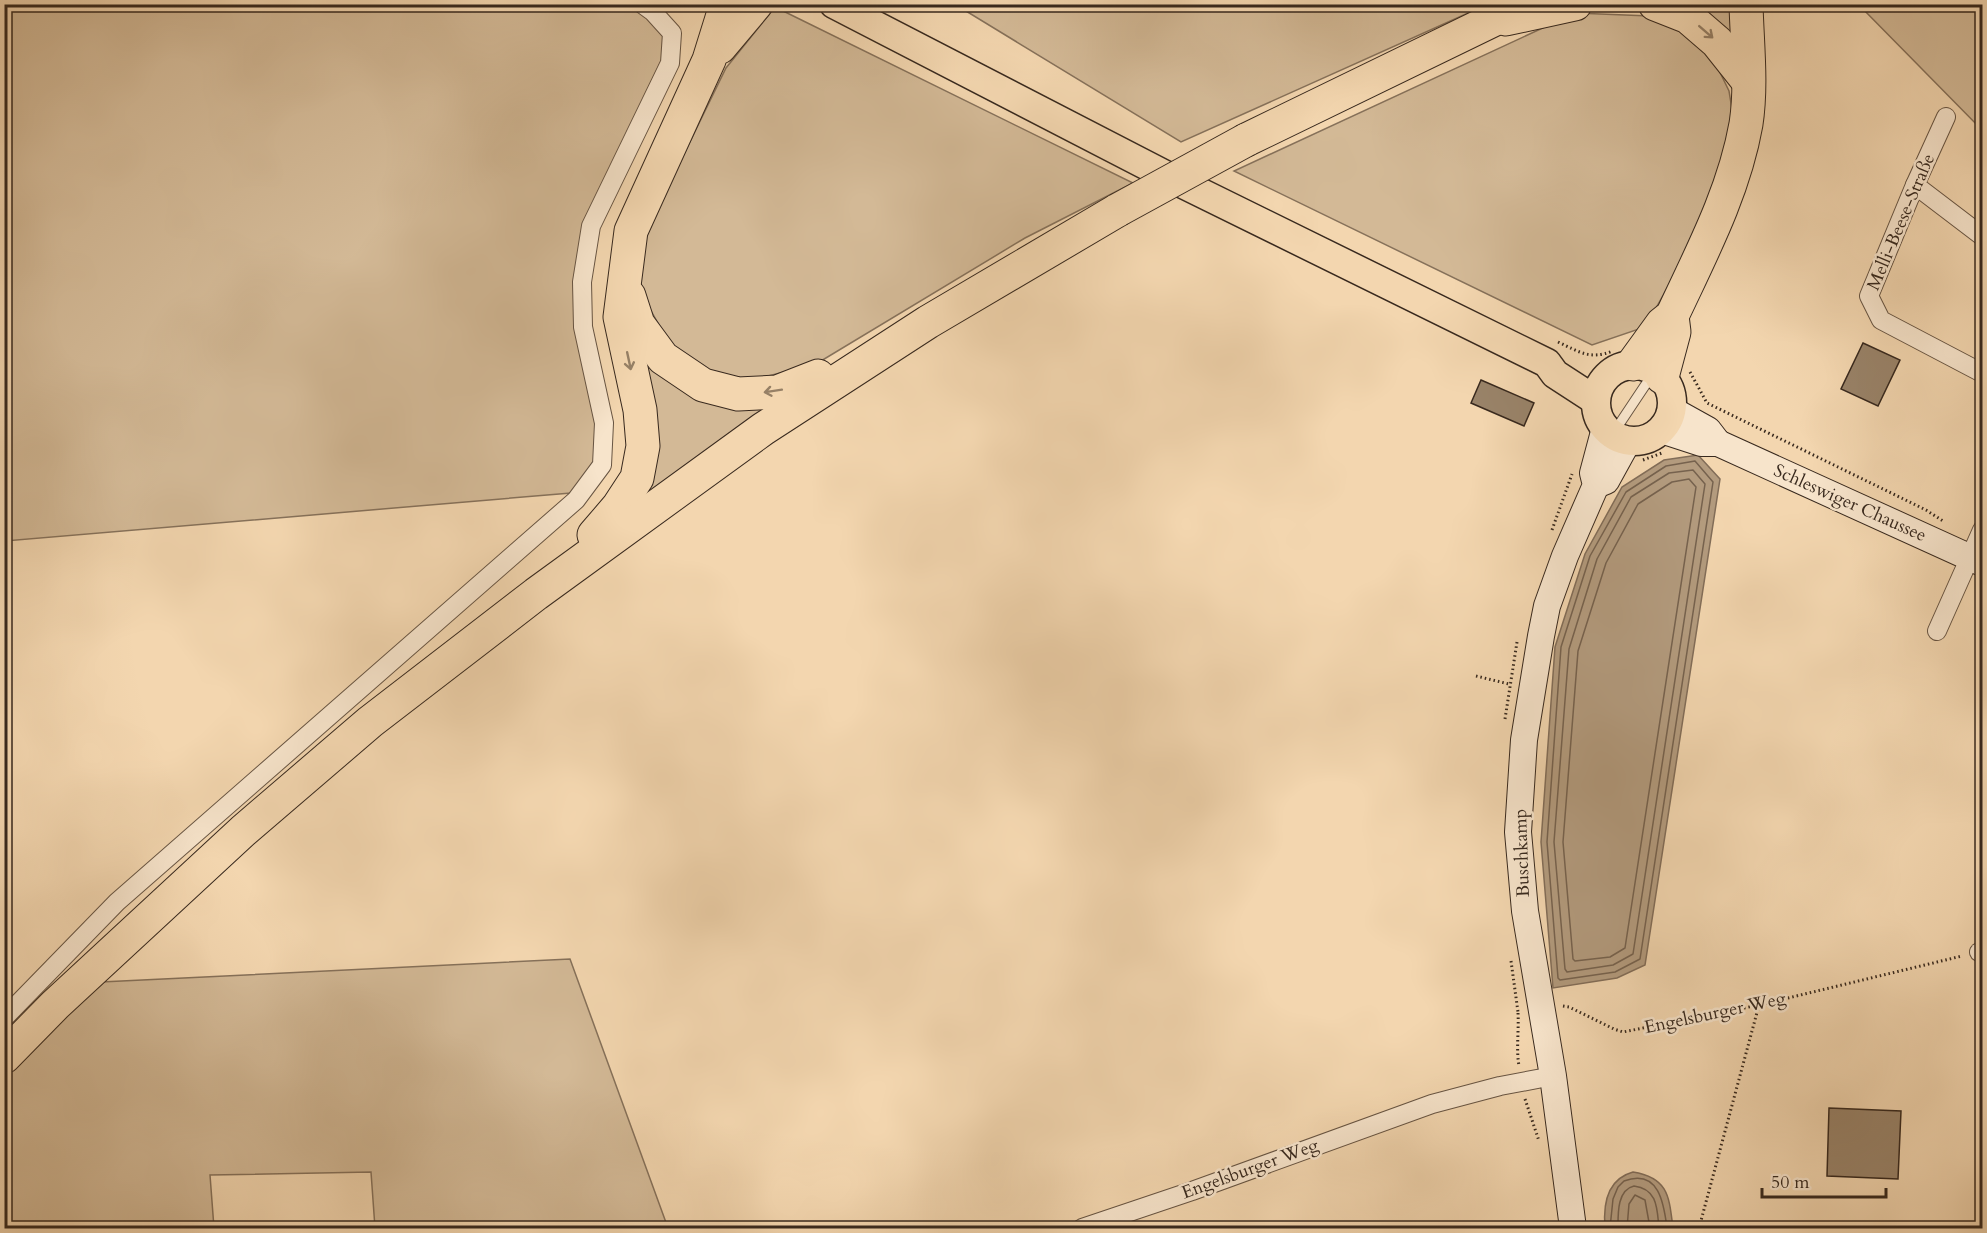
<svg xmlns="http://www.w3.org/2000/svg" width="1987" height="1233" font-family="Cardo,serif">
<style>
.green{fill:#d3b996;stroke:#86715a;stroke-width:1.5}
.water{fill:#b39b7e;stroke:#826d58;stroke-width:1.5}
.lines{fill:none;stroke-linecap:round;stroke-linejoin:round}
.shore{stroke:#76624e;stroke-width:1.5}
.building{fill:#998369;stroke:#38291e;stroke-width:1.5}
.lane-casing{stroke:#675442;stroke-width:11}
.street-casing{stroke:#675442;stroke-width:20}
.secondary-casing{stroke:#38291e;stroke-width:28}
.primary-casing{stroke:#38291e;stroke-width:31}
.highway-casing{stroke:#38291e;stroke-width:35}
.path{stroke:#38291e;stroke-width:3;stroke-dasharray:1.5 3;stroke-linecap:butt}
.lane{stroke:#f7e4cb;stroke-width:9}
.street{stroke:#f7e4cb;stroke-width:18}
.secondary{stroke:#f7e4cb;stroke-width:26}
.primary{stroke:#f3d6af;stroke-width:28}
.highway{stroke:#f3d6af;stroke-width:33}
.highway-bridge-casing{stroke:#38291e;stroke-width:35;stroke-linecap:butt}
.highway-bridge{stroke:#f3d6af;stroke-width:33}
.oneway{stroke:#968066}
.labels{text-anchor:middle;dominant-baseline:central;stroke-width:5;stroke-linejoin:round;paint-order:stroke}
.street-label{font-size:18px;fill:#38291e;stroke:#f7e4cb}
</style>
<rect width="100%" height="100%" fill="#f3d6af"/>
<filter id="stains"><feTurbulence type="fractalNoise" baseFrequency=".00333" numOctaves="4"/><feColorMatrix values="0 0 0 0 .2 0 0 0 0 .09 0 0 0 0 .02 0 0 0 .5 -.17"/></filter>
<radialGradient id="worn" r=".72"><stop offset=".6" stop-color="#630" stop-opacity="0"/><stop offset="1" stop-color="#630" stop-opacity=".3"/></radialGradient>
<!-- green -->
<g class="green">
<path d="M 630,4 L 650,17 L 665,36 L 662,59 L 585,224 L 598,424 L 595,463 L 571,493 L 5,541 L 4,5 Z"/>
<path d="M 956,5 L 1486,5 L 1181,142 Z"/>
<path d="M 1684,5 L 1734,5 L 1737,56 Z"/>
<path d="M 1859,5 L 1982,5 L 1982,130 Z"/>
<path d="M 775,7 L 1133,183 L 1025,238 L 816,364 L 744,382 L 708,373 L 673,350 L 640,291 L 643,238 L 726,68 Z"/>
<path d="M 1575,13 L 1650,16 L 1680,26 L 1714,60 L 1729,91 L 1734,122 L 1692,245 L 1645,327 L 1592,345 L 1234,171 Z"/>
<path d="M 632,352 L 663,372 L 798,395 L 625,515 Z"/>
<path d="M 570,959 L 668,1228 L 375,1228 L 371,1172 L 210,1175 L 214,1228 L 5,1228 L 5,1078 L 101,982 Z"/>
</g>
<!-- water -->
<g class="water">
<path d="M 1698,455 L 1720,479 L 1645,965 L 1617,978 L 1553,988 L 1541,842 L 1555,647 L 1585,554 L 1622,487 L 1664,460 Z"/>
<path d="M 1633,1172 C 1669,1178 1669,1197 1673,1228 L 1605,1228 C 1603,1204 1607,1179 1633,1172 Z"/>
</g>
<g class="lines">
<!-- shore -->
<g class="shore">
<path d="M 1695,461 L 1713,482 L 1640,959 L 1615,972 L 1560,980 L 1558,978 L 1547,842 L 1561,647 L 1590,556 L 1626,492 L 1666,466 Z"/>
<path d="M 1693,470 L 1705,484 L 1633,954 L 1613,965 L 1567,972 L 1565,969 L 1554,842 L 1569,649 L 1597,559 L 1631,497 L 1669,473 Z"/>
<path d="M 1689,479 L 1696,487 L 1625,948 L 1610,957 L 1575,961 L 1573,959 L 1563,842 L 1578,651 L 1606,563 L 1638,504 L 1672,482 Z"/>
<path d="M 1610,1228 L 1613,1199 L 1618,1187 L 1624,1181 C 1659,1168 1664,1204 1667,1228"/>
<path d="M 1618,1228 C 1618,1214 1617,1190 1634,1186 C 1658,1189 1657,1209 1659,1228"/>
<path d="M 1627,1228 L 1629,1204 L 1635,1195 L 1645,1200 L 1650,1228"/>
</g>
</g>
<!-- building -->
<g class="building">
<path d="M 1863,343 L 1900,360 L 1878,406 L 1841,389 Z"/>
<path d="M 1481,380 L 1534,403 L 1524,426 L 1471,403 Z"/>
<path d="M 1829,1108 L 1901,1111 L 1898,1179 L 1827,1176 Z"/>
</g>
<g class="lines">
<defs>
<path id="lane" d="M 1612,435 L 1654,372"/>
<g id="street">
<path d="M 1946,117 L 1915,185 L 1869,296 L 1881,320 L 1982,373"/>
<path d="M 1915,185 L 1982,236"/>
<path d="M 1937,631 L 1982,530"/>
<path d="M 1979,952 L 1982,951"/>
<path d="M 4,1018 L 117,902 L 576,500 L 602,465 L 604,423 L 583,327 L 582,282 L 591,226 L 670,63 L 672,33 L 653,12 L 642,4"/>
<path d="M 1082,1228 L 1192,1191 L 1432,1104 L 1500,1086 L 1553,1076"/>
</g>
<g id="secondary">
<path d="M 1672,410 L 1708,430 L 1718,443"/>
<path d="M 1661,430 L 1701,443 L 1718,443 L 1982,563"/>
<path d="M 1596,485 L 1606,481 L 1628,441"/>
<path d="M 1573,1228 L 1553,1076 L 1525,911 L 1518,832 L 1524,740 L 1541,636 L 1547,606 L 1565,556 L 1596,485 L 1593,473 L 1605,428"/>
</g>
<g id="primary">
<path d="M 834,4 L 1171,178 L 1547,363 L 1555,374 L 1595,400"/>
<circle cx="1634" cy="403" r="38"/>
</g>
<g id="highway">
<path d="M 1655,4 L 1688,17 L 1717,42 L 1748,81"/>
<path d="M 1506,19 L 1575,4"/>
<path d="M 720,47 L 756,4"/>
<path d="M 1246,140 L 1526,4"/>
<path d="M 629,296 L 638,324 L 663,358 L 703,385 L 738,394 L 777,392 L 818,376"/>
<path d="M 1633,364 L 1662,324 L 1672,316 C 1701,254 1734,192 1746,124 C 1752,85 1747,43 1746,4"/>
<path d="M 1662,377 L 1674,332 L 1672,316"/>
<path d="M 594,535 L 618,507 L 637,478 L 643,446 L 640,410 L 620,317 L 631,231 L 709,60 L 723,15 L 728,4"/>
<path d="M 4,1057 L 55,1005 L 243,831 L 370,722 L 536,594 L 763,429 L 928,322 L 1118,210"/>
</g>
</defs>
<!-- lane casing -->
<use href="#lane" class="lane-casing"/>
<!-- street casing -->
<use href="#street" class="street-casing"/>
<!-- secondary casing -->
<use href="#secondary" class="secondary-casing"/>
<!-- primary casing -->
<use href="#primary" class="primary-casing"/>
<!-- highway casing -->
<use href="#highway" class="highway-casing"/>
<!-- path -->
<g class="path">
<path d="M 1558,342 C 1580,352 1589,360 1613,351"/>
<path d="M 1690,372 L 1707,403 L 1926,510 L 1943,521"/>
<path d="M 1643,460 L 1662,453"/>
<path d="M 1552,530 L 1572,474"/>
<path d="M 1476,676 L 1509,684"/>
<path d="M 1505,719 L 1517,642"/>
<path d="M 1511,961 L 1518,1012"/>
<path d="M 1563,1006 L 1569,1007 L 1614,1029 L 1623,1032 L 1759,1005 L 1962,956"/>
<path d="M 1518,1013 C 1519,1031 1516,1049 1519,1066"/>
<path d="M 1525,1099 L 1539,1141"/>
<path d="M 1699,1228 L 1759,1005"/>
</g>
<!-- lane -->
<use href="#lane" class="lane"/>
<!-- street -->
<use href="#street" class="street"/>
<!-- secondary -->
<use href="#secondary" class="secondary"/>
<!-- primary -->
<use href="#primary" class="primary"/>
<!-- highway -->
<use href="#highway" class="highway"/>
<defs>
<path id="highway-bridge" d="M 1118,210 L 1246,140"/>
</defs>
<!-- highway-bridge casing -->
<use href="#highway-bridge" class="highway-bridge-casing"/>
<!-- highway-bridge -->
<use href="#highway-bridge" class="highway-bridge"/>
</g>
<!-- one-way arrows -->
<defs><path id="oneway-shaft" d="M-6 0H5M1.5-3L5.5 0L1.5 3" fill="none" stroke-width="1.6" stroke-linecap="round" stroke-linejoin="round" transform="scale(1.5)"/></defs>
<g class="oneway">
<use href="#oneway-shaft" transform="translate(1706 32) rotate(41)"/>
<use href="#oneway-shaft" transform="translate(629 361) rotate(78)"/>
<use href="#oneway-shaft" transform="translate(773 391) rotate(171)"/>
</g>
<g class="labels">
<!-- street labels -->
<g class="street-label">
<text transform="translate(1901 222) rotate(-67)">Melli-Beese-Straße</text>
<text transform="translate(1850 503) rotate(24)">Schleswiger Chaussee</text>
<text transform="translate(1522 853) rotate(-92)">Buschkamp</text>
<text transform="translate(1715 1013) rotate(-12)">Engelsburger Weg</text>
<text transform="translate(1250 1169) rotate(-20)">Engelsburger Weg</text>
</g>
</g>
<!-- margin -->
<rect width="1987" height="1233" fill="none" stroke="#f3d6af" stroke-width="24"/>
<rect x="6" y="6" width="1975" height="1221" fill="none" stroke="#38291e" stroke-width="3"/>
<rect x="12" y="12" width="1963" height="1209" fill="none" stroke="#38291e" stroke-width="1.5"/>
<!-- scale -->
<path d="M1762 1188v9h124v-9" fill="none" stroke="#38291e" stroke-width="3"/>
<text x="1771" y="1188" font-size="18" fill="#38291e" stroke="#f7e4cb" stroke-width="4.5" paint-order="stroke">50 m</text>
<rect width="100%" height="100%" filter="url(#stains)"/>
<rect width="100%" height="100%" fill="url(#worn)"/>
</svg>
